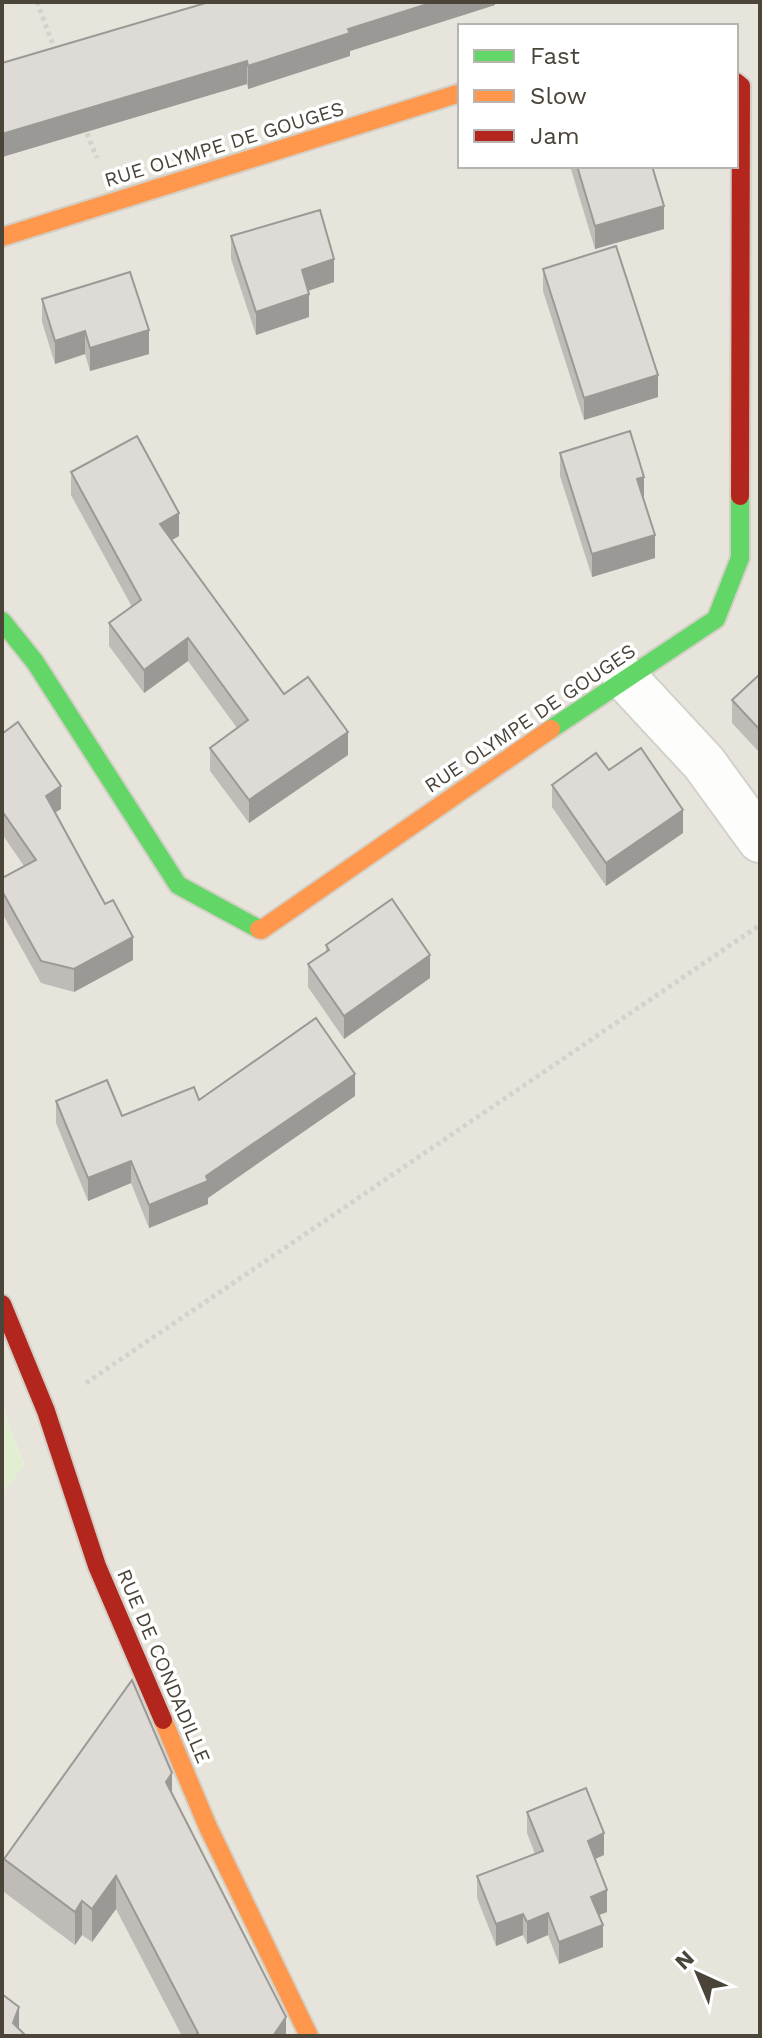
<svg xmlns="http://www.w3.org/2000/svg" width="762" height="2038" font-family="'Work Sans',sans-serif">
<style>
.residential{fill:#e7e4dc;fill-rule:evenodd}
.green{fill:#e1eecf}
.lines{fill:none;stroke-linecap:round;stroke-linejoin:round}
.street-casing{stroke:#d2d0cb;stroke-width:48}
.fast-casing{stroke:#d3cfc5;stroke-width:22}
.slow-casing{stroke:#d3cfc5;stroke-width:22}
.jam-casing{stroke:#d3cfc5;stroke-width:22}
.path{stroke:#d3d2cc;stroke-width:5;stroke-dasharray:4 4;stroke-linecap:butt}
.street{stroke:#fdfdfc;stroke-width:44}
.fast{stroke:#63d668;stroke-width:18}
.slow{stroke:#ff974d;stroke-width:18}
.jam{stroke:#b3261e;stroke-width:18}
.wall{fill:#bfbcb8}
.shaded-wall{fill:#9b9996}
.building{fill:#dedbd6;stroke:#9b9996;stroke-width:2}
.labels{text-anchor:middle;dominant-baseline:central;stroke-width:7;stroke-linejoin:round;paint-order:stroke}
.street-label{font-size:20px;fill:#4b4439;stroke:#fff}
</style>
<rect width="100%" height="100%" fill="#f4f2ee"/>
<!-- residential -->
<path class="residential" d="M 2,2 L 760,2 L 760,2036 L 2,2036 L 2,1495 L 24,1464 L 2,1406 ZM 460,26 L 736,26 L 736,166 L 460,166 Z"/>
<!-- green -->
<path class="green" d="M 2,1406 L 24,1465 L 2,1495 Z"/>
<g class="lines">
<defs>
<path id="street" d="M 625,678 L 704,763 L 760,840"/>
<g id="fast">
<path d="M 2,621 L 35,662 L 178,885 L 259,929"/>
<path d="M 551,729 L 716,619 L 740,558 L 740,496"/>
</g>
<g id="slow">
<path d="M 2,237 L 460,93"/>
<path d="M 259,929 L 261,930 L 551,729"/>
<path d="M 163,1720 L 208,1827 L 309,2036"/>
</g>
<g id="jam">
<path d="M 736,82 L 741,86 L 740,496"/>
<path d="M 2,1304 L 46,1411 L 97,1566 L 163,1720"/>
</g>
</defs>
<!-- street casing -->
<use href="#street" class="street-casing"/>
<!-- fast casing -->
<use href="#fast" class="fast-casing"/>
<!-- slow casing -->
<use href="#slow" class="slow-casing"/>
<!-- jam casing -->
<use href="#jam" class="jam-casing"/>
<!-- path -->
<g class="path">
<path d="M 37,2 L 56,53"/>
<path d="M 84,126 L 97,158"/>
<path d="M 86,1383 L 760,925"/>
</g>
<!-- street -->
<use href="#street" class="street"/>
<!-- fast -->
<use href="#fast" class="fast"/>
<!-- slow -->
<use href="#slow" class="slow"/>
<!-- jam -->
<use href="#jam" class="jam"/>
</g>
<!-- wall -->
<g class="wall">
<path d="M 495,2 L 495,5 L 350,51 L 350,56 L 248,89 L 247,84 L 2,157 L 2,63 Z"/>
<path d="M 570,166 L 652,166 L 664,229 L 595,249 Z"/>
<path d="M 231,236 L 334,282 L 308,290 L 309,317 L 256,335 L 231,259 Z"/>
<path d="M 543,269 L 658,397 L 584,420 L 543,291 Z"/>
<path d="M 42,299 L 149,354 L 90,371 L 85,354 L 55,364 L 42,322 Z"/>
<path d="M 560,453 L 644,499 L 655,558 L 592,577 L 560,476 Z"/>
<path d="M 71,472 L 179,536 L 172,540 L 284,694 L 348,755 L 249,823 L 210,771 L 210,748 L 237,728 L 188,661 L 144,693 L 109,646 L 109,623 L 132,607 L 71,495 Z"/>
<path d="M 760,674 L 760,753 L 732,723 L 732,700 Z"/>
<path d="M 2,731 L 61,809 L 55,812 L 133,960 L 74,992 L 41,983 L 2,913 L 2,878 L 24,866 L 2,834 Z"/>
<path d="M 609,770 L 683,833 L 606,886 L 552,807 L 552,785 Z"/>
<path d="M 326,945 L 430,978 L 344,1039 L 308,987 L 308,964 L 326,952 Z"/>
<path d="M 355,1096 L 208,1198 L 208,1204 L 149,1228 L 131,1183 L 88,1201 L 56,1123 L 56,1101 L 122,1116 L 199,1100 Z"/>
<path d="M 172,1793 L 286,2036 L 182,2036 L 116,1909 L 92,1942 L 82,1935 L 75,1945 L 4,1892 L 4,1859 Z"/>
<path d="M 527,1812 L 604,1855 L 595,1859 L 607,1912 L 599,1915 L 603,1947 L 559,1964 L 548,1935 L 527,1944 L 523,1935 L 496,1946 L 477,1898 L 477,1876 L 535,1854 L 527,1833 Z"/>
</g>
<!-- shaded-wall -->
<g class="shaded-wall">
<path d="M 434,2 L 495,2 L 495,5 L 350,51 L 350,56 L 248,89 L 248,66 L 348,29 Z"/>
<path d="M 247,61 L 247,84 L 2,157 L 2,134 Z"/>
<path d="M 664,206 L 664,229 L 595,249 L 595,226 Z"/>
<path d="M 334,259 L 334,282 L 302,293 L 302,270 Z"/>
<path d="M 309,294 L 309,317 L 256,335 L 256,312 Z"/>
<path d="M 149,330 L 149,354 L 90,371 L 90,348 Z"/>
<path d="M 85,331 L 85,354 L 55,364 L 55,341 Z"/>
<path d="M 658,375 L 658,397 L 584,420 L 584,398 Z"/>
<path d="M 644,477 L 644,499 L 637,479 Z"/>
<path d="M 179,513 L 179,536 L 160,547 L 160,524 Z"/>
<path d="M 655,535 L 655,558 L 592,577 L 592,554 Z"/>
<path d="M 188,638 L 188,661 L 144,693 L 144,670 Z"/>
<path d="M 348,732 L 348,755 L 249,823 L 249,800 Z"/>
<path d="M 61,786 L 61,809 L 46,818 L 46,796 Z"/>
<path d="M 683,810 L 683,833 L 606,886 L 606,863 Z"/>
<path d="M 133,937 L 133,960 L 74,992 L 74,969 Z"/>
<path d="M 430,955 L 430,978 L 344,1039 L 344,1016 Z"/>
<path d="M 355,1074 L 355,1096 L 208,1198 L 208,1204 L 149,1228 L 149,1205 L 206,1176 Z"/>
<path d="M 131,1161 L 131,1183 L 88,1201 L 88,1178 Z"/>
<path d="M 172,1773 L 172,1806 L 166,1782 Z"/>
<path d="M 604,1833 L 604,1855 L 588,1862 L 588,1841 Z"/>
<path d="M 116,1876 L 116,1909 L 92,1942 L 92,1909 Z"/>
<path d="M 607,1890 L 607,1912 L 591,1918 L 591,1897 Z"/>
<path d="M 82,1901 L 82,1935 L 75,1945 L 75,1912 Z"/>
<path d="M 548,1913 L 548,1935 L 527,1944 L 527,1922 Z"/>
<path d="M 523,1914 L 523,1935 L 496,1946 L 496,1924 Z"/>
<path d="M 603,1925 L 603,1947 L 559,1964 L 559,1942 Z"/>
<path d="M 19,2007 L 19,2036 L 13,2023 Z"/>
<path d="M 286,2017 L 286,2036 L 273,2036 Z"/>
</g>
<!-- building -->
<g class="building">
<path d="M 209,2 L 434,2 L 348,29 L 350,33 L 248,66 L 247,61 L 2,134 L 2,63 Z"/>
<path d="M 577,166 L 652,166 L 664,206 L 595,226 Z"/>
<path d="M 320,210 L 334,259 L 302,270 L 309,294 L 256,312 L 231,236 Z"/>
<path d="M 616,246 L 658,375 L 584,398 L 543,269 Z"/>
<path d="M 130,272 L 149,330 L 90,348 L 85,331 L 55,341 L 42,299 Z"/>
<path d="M 630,431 L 644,477 L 637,479 L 655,535 L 592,554 L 560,453 Z"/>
<path d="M 137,436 L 179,513 L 160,524 L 284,694 L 308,677 L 348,732 L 249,800 L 210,748 L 248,720 L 188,638 L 144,670 L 109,623 L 141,600 L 71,472 Z"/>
<path d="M 760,674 L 760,730 L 732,700 Z"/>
<path d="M 18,722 L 61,786 L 46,796 L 105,904 L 113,900 L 133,937 L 74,969 L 41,961 L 2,891 L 2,878 L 36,860 L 2,811 L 2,731 L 3,733 Z"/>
<path d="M 641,748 L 683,810 L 606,863 L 552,785 L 596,753 L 609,770 Z"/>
<path d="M 392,899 L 430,955 L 344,1016 L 308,964 L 329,950 L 326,945 Z"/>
<path d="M 316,1018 L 355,1074 L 206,1176 L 208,1181 L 149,1205 L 131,1161 L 88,1178 L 56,1101 L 107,1080 L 122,1116 L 194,1087 L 199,1100 Z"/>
<path d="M 132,1680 L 172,1773 L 166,1782 L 286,2017 L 273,2036 L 195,2036 L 198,2033 L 116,1876 L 92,1909 L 82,1901 L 75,1912 L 4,1859 Z"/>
<path d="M 586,1788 L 604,1833 L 588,1841 L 607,1890 L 591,1897 L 603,1925 L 559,1942 L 548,1913 L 527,1922 L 523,1914 L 496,1924 L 477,1876 L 543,1851 L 527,1812 Z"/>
<path d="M 2,1994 L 19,2007 L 13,2023 L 26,2036 L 2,2036 Z"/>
</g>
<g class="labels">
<!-- street labels -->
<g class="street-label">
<text transform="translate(224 144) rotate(-17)">RUE OLYMPE DE GOUGES</text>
<text transform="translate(530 718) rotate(-34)">RUE OLYMPE DE GOUGES</text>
<text transform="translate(164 1666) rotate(67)">RUE DE CONDADILLE</text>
</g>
</g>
<!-- border -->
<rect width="762" height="2038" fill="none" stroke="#4b4439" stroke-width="8"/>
<!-- legend -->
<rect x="458" y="24" width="280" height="144" fill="#ffffff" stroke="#b7b4b0" stroke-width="2"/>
<rect x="474" y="50" width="40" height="12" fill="#63d668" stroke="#b7b4b0" stroke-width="2"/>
<text x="530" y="64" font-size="24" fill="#4b4439">Fast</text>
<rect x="474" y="90" width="40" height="12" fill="#ff974d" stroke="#b7b4b0" stroke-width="2"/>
<text x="530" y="104" font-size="24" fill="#4b4439">Slow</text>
<rect x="474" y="130" width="40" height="12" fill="#b3261e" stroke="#b7b4b0" stroke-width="2"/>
<text x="530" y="144" font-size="24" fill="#4b4439">Jam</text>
<!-- north arrow -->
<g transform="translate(698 1974) rotate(316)" stroke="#ffffff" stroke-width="6" paint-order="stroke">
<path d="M0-6L14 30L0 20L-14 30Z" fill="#4b4439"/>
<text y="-12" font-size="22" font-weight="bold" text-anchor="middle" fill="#4b4439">N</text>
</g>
</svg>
